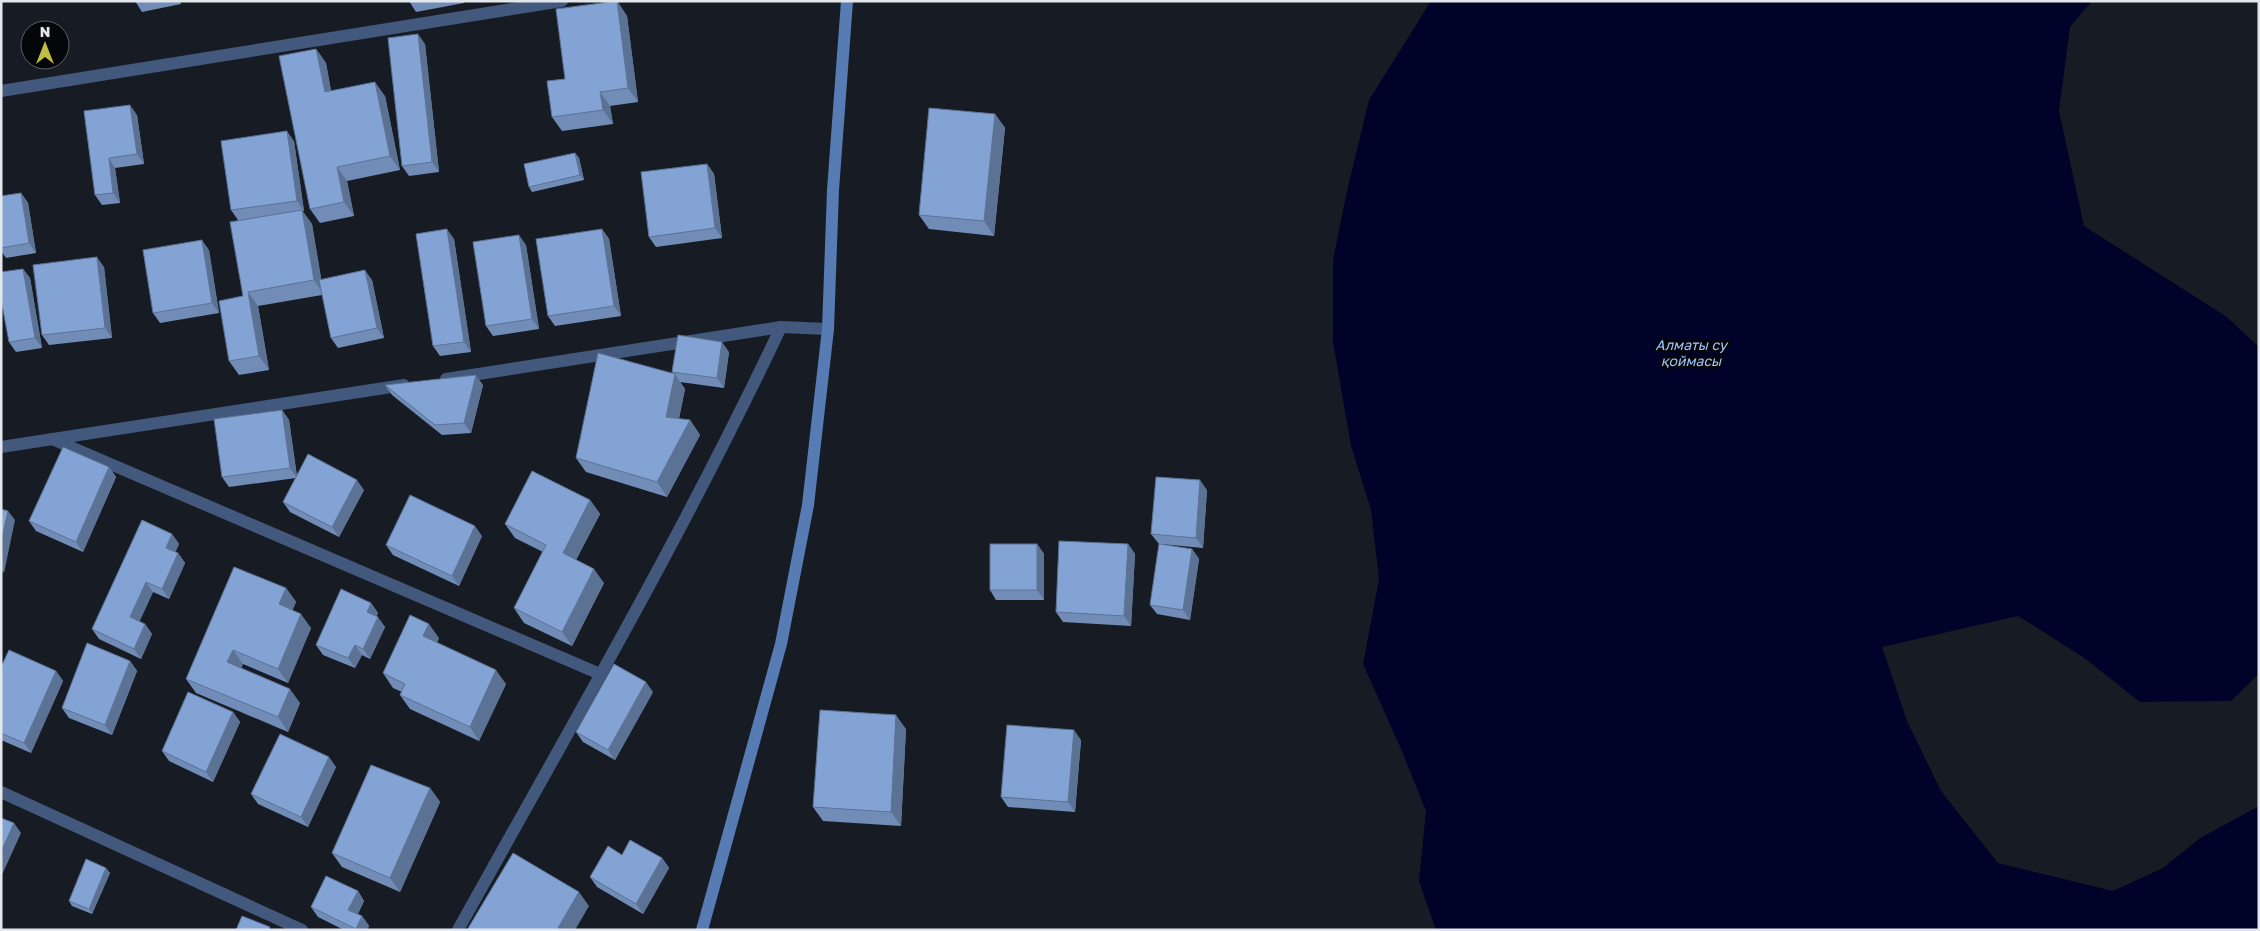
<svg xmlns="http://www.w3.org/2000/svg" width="2260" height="931" font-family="'Golos Text',sans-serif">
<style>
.water{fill:#000329}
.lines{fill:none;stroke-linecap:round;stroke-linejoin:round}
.street{stroke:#42587c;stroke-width:12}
.secondary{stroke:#577bb3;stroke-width:12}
.wall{fill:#718cb7}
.shaded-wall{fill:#5c7295}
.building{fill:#83a3d5;stroke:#5c7295}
.labels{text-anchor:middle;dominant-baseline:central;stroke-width:5;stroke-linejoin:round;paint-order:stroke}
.water-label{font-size:14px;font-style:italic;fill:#a1c5fe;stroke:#050609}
</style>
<rect width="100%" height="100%" fill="#171c24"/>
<!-- water -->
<path class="water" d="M 1431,1 L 2092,1 L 2070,27 L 2059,111 L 2084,226 L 2227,317 L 2259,347 L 2259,674 L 2231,701 L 2140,702 L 2083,657 L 2018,616 L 1882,647 L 1907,721 L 1941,791 L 1998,863 L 2113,891 L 2163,868 L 2200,838 L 2259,806 L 2259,930 L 1436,930 L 1419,881 L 1426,811 L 1401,749 L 1363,664 L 1379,579 L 1371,510 L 1351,446 L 1333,342 L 1333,260 L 1347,191 L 1369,100 Z"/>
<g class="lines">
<!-- street -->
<g class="street">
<path d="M 1,91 L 562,1"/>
<path d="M 446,379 L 781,327 L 828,329"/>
<path d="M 52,439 L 600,674"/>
<path d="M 1,447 L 404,385"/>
<path d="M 1,792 L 302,930"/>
<path d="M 458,930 C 569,730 684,533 781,327"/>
</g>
<!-- secondary -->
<path class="secondary" d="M 702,930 L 781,644 L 808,505 L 828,329 L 833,190 L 847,1"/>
</g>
<!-- wall -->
<g class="wall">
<path d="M 135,1 L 180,1 L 181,4 L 142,12 Z"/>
<path d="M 409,1 L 464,1 L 464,3 L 416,12 Z"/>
<path d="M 617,1 L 627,16 L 638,102 L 610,106 L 613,124 L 562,131 L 552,117 L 565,79 Z"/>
<path d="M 425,44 L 439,172 L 409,176 L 402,166 Z"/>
<path d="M 316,49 L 326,63 L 331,91 L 385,96 L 400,170 L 347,181 L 354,216 L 320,223 L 310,209 Z"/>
<path d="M 84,111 L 137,115 L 144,164 L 115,168 L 120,203 L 102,205 L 95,195 Z"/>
<path d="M 995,114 L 1005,128 L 994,236 L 929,229 L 919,215 Z"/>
<path d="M 294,141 L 304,211 L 302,211 L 312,224 L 321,279 L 372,280 L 384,338 L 338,348 L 331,338 L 322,295 L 258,306 L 269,370 L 239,375 L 229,361 L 243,296 L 238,220 L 231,210 Z"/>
<path d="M 575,153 L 579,158 L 584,180 L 532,192 L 529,187 Z"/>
<path d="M 707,164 L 714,174 L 722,238 L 656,247 L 649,237 Z"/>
<path d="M 21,193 L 28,203 L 36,253 L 6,258 L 1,251 L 1,248 Z"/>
<path d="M 602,229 L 609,239 L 621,316 L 555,326 L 548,316 Z"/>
<path d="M 454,239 L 471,352 L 440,356 L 433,346 Z"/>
<path d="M 526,245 L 539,329 L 493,336 L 486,326 Z"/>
<path d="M 209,250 L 219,313 L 160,323 L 153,313 Z"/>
<path d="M 104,267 L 112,338 L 49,345 L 42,335 Z"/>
<path d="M 23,269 L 30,278 L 42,348 L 16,352 L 9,342 Z"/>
<path d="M 729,352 L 724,388 L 680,382 L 685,389 L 679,419 L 690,420 L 700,435 L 667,497 L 586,472 L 576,458 L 674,374 L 672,372 Z"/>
<path d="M 385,385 L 483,385 L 471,433 L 442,435 L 392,395 Z"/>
<path d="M 282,410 L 289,420 L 297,476 L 364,490 L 339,537 L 290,512 L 283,502 L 296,478 L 229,487 L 222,477 Z"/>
<path d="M 109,467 L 116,477 L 83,552 L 36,531 L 29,521 Z"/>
<path d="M 1207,490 L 1203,548 L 1161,544 L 1192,549 L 1199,559 L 1190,620 L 1157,614 L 1150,605 L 1159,544 L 1151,534 Z"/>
<path d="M 590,500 L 600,514 L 576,560 L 604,583 L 572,646 L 524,623 L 514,608 L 543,552 L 515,538 L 505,524 Z"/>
<path d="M 172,534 L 179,544 L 175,552 L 178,553 L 185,563 L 169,599 L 153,592 L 139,622 L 145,624 L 152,634 L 141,659 L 99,639 L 92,629 Z"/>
<path d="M 482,536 L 459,586 L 393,555 L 386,545 Z"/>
<path d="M 1037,544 L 1044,554 L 1044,600 L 996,600 L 990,590 Z"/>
<path d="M 1128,544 L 1135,554 L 1131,626 L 1063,622 L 1056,612 Z"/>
<path d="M 286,588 L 296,602 L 292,610 L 311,628 L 288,683 L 243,664 L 241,668 L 300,703 L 288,732 L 196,693 L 186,679 Z"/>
<path d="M 371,603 L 378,613 L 376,617 L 385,627 L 370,659 L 362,655 L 355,668 L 323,655 L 316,645 Z"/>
<path d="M 439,638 L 437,643 L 506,684 L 479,741 L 410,709 L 400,695 L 402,692 L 393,688 L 383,673 Z"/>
<path d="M 130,661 L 137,671 L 112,735 L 69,718 L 62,708 Z"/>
<path d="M 1,667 L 56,671 L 63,681 L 31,753 L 1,740 Z"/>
<path d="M 653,692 L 615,760 L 583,742 L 576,732 Z"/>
<path d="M 233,712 L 240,722 L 213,782 L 169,761 L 162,751 Z"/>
<path d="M 906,729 L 901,826 L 823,821 L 813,807 Z"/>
<path d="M 1081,740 L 1075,812 L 1008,807 L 1001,797 Z"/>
<path d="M 336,767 L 308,827 L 258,804 L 251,794 Z"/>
<path d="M 430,788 L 440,802 L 400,892 L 342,867 L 332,853 Z"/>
<path d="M 622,855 L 662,858 L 669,868 L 643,914 L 597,887 L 590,877 Z"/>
<path d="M 106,868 L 110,873 L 92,914 L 72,906 L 69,901 Z"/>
<path d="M 358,891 L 364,901 L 358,914 L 362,916 L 369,926 L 367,930 L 344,930 L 318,917 L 311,907 Z"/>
</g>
<!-- shaded-wall -->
<g class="shaded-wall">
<path d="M 617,1 L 627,16 L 638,102 L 628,88 Z"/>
<path d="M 418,34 L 425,44 L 439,172 L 432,162 Z"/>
<path d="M 316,49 L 326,63 L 334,107 L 325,92 Z"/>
<path d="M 375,82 L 385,96 L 400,170 L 390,156 Z"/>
<path d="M 600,92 L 610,106 L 613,124 L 603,110 Z"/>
<path d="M 130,105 L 137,115 L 144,164 L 137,154 Z"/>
<path d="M 995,114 L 1005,128 L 994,236 L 984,221 Z"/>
<path d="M 287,131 L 294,141 L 304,211 L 297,201 Z"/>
<path d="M 575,153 L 579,158 L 584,180 L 580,175 Z"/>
<path d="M 109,158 L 115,168 L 120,203 L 113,193 Z"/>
<path d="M 707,164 L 714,174 L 722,238 L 715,228 Z"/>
<path d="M 337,167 L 347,181 L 354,216 L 344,202 Z"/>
<path d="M 21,193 L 28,203 L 36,253 L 29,243 Z"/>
<path d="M 302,210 L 312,224 L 324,295 L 314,280 Z"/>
<path d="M 447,229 L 454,239 L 471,352 L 464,342 Z"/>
<path d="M 602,229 L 609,239 L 621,316 L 614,306 Z"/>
<path d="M 519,235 L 526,245 L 539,329 L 532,319 Z"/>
<path d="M 202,240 L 209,250 L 219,313 L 212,303 Z"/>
<path d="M 97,257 L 104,267 L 112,338 L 105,328 Z"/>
<path d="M 23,269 L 30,278 L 42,348 L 35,338 Z"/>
<path d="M 365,270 L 372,280 L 384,338 L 377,328 Z"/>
<path d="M 248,292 L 258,306 L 269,370 L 259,356 Z"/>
<path d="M 722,342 L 729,352 L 724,388 L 717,378 Z"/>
<path d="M 675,374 L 685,389 L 676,431 L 666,417 Z"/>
<path d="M 476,375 L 483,385 L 471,433 L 464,423 Z"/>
<path d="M 282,410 L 289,420 L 297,478 L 290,468 Z"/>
<path d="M 690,420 L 700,435 L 667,497 L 657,482 Z"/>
<path d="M 109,467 L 116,477 L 83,552 L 76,542 Z"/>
<path d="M 357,480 L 364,490 L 339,537 L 332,527 Z"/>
<path d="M 1200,480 L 1207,490 L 1203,548 L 1196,538 Z"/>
<path d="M 590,500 L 600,514 L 572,567 L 563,553 Z"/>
<path d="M 8,511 L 15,520 L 4,573 L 1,569 L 1,543 Z"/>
<path d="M 475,526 L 482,536 L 459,586 L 452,576 Z"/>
<path d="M 172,534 L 179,544 L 173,558 L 166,548 Z"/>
<path d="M 1037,544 L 1044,554 L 1044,600 L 1037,590 Z"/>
<path d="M 1128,544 L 1135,554 L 1131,626 L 1124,616 Z"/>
<path d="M 1192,549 L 1199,559 L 1190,620 L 1183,610 Z"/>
<path d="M 178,553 L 185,563 L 169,599 L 162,589 Z"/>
<path d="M 594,569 L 604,583 L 572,646 L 562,632 Z"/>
<path d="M 146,582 L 153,592 L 137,627 L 130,617 Z"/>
<path d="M 286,588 L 296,602 L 289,619 L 279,604 Z"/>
<path d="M 371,603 L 378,613 L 374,622 L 367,612 Z"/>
<path d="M 301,614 L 311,628 L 288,683 L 278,669 Z"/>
<path d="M 378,617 L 385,627 L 370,659 L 363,649 Z"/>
<path d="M 145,624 L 152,634 L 141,659 L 134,649 Z"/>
<path d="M 429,624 L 439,638 L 433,650 L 423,636 Z"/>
<path d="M 355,645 L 362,655 L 355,668 L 348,658 Z"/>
<path d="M 233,650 L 243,664 L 237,677 L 227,662 Z"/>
<path d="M 130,661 L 137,671 L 112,735 L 105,725 Z"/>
<path d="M 496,670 L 506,684 L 479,741 L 470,727 Z"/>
<path d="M 56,671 L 63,681 L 31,753 L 24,743 Z"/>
<path d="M 646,682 L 653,692 L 615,760 L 608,750 Z"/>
<path d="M 290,689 L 300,703 L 288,732 L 278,717 Z"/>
<path d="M 233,712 L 240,722 L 213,782 L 206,772 Z"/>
<path d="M 896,715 L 906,729 L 901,826 L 891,812 Z"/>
<path d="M 1074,730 L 1081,740 L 1075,812 L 1068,802 Z"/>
<path d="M 329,757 L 336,767 L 308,827 L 301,817 Z"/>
<path d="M 430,788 L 440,802 L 400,892 L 390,878 Z"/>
<path d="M 14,823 L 21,833 L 1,877 L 1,852 Z"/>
<path d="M 662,858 L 669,868 L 643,914 L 636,904 Z"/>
<path d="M 106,868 L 110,873 L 92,914 L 89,909 Z"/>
<path d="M 358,891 L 364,901 L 355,920 L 348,910 Z"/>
<path d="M 579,892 L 589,906 L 575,930 L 559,930 L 558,928 Z"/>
<path d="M 362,916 L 369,926 L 367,930 L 356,930 L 356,929 Z"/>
</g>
<!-- building -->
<g class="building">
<path d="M 617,1 L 628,88 L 600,92 L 603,110 L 552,117 L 547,81 L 565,79 L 556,9 Z"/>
<path d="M 418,34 L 432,162 L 402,166 L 388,38 Z"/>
<path d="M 316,49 L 325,92 L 375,82 L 390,156 L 337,167 L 344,202 L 310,209 L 279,56 Z"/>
<path d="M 130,105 L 137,154 L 109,158 L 113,193 L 95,195 L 84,111 Z"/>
<path d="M 929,108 L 995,114 L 984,221 L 919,215 Z"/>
<path d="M 287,131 L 297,201 L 231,210 L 221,141 Z"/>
<path d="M 575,153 L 580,175 L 529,187 L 524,164 Z"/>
<path d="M 707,164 L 715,228 L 649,237 L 641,172 Z"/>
<path d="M 21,193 L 29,243 L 1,248 L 1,196 Z"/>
<path d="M 302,210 L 314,280 L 248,292 L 259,356 L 229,361 L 219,301 L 243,296 L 230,222 Z"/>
<path d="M 447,229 L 464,342 L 433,346 L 416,234 Z"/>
<path d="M 602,229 L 614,306 L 548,316 L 536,239 Z"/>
<path d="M 519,235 L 532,319 L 486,326 L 473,242 Z"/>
<path d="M 202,240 L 212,303 L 153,313 L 143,250 Z"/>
<path d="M 97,257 L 105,328 L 42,335 L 33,265 Z"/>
<path d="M 23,269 L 35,338 L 9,342 L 1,299 L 1,272 Z"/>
<path d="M 365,270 L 377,328 L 331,338 L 319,280 Z"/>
<path d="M 678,335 L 722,342 L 717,378 L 672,372 Z"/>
<path d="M 598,353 L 675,374 L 666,417 L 690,420 L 657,482 L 576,458 Z"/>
<path d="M 476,375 L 464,423 L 435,425 L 385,385 Z"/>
<path d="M 282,410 L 290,468 L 222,477 L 214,419 Z"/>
<path d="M 63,447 L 109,467 L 76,542 L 29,521 Z"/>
<path d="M 308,454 L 357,480 L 332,527 L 283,502 Z"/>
<path d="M 532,471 L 590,500 L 563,553 L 594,569 L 562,632 L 514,608 L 546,545 L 505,524 Z"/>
<path d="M 1156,477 L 1200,480 L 1196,538 L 1151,534 Z"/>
<path d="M 410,495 L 475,526 L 452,576 L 386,545 Z"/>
<path d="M 1,509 L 8,511 L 1,543 Z"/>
<path d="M 142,520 L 172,534 L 166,548 L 178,553 L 162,589 L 146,582 L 130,617 L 145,624 L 134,649 L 92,629 Z"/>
<path d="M 1059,541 L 1128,544 L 1124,616 L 1056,612 Z"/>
<rect x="990" y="544" width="47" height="46"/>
<path d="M 1159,544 L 1192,549 L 1183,610 L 1150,605 Z"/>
<path d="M 234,567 L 286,588 L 279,604 L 301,614 L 278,669 L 233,650 L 227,662 L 290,689 L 278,717 L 186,679 Z"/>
<path d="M 341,589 L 371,603 L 367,612 L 378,617 L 363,649 L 355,645 L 348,658 L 316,645 Z"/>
<path d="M 410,615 L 429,624 L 423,636 L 496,670 L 470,727 L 400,695 L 405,684 L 383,673 Z"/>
<path d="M 87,643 L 130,661 L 105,725 L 62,708 Z"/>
<path d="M 9,650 L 56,671 L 24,743 L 1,733 L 1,667 Z"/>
<path d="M 614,664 L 646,682 L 608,750 L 576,732 Z"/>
<path d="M 188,692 L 233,712 L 206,772 L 162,751 Z"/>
<path d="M 820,710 L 896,715 L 891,812 L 813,807 Z"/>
<path d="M 1007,725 L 1074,730 L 1068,802 L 1001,797 Z"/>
<path d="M 280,734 L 329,757 L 301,817 L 251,794 Z"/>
<path d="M 371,765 L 430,788 L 390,878 L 332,853 Z"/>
<path d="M 1,818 L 14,823 L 1,852 Z"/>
<path d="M 630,840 L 662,858 L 636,904 L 590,877 L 608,846 L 622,855 Z"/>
<path d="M 513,853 L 579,892 L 558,928 L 562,930 L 467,930 Z"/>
<path d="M 86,859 L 106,868 L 89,909 L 69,901 Z"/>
<path d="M 326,876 L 358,891 L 348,910 L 362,916 L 356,929 L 311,907 Z"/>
<path d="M 242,916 L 270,927 L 269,930 L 236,930 Z"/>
</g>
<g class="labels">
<!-- water labels -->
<g class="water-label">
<text x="1691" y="344">Алматы су<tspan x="1691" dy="16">қоймасы</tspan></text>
</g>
</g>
<!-- border -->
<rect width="2260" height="931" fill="none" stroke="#e3e7ec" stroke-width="5"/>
<!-- north arrow -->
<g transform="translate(45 45)"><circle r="24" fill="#050609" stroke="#5e6064"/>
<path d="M0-4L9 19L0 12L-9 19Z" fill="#bfbe42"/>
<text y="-8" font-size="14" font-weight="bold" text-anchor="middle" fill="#e3e7ec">N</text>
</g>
</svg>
